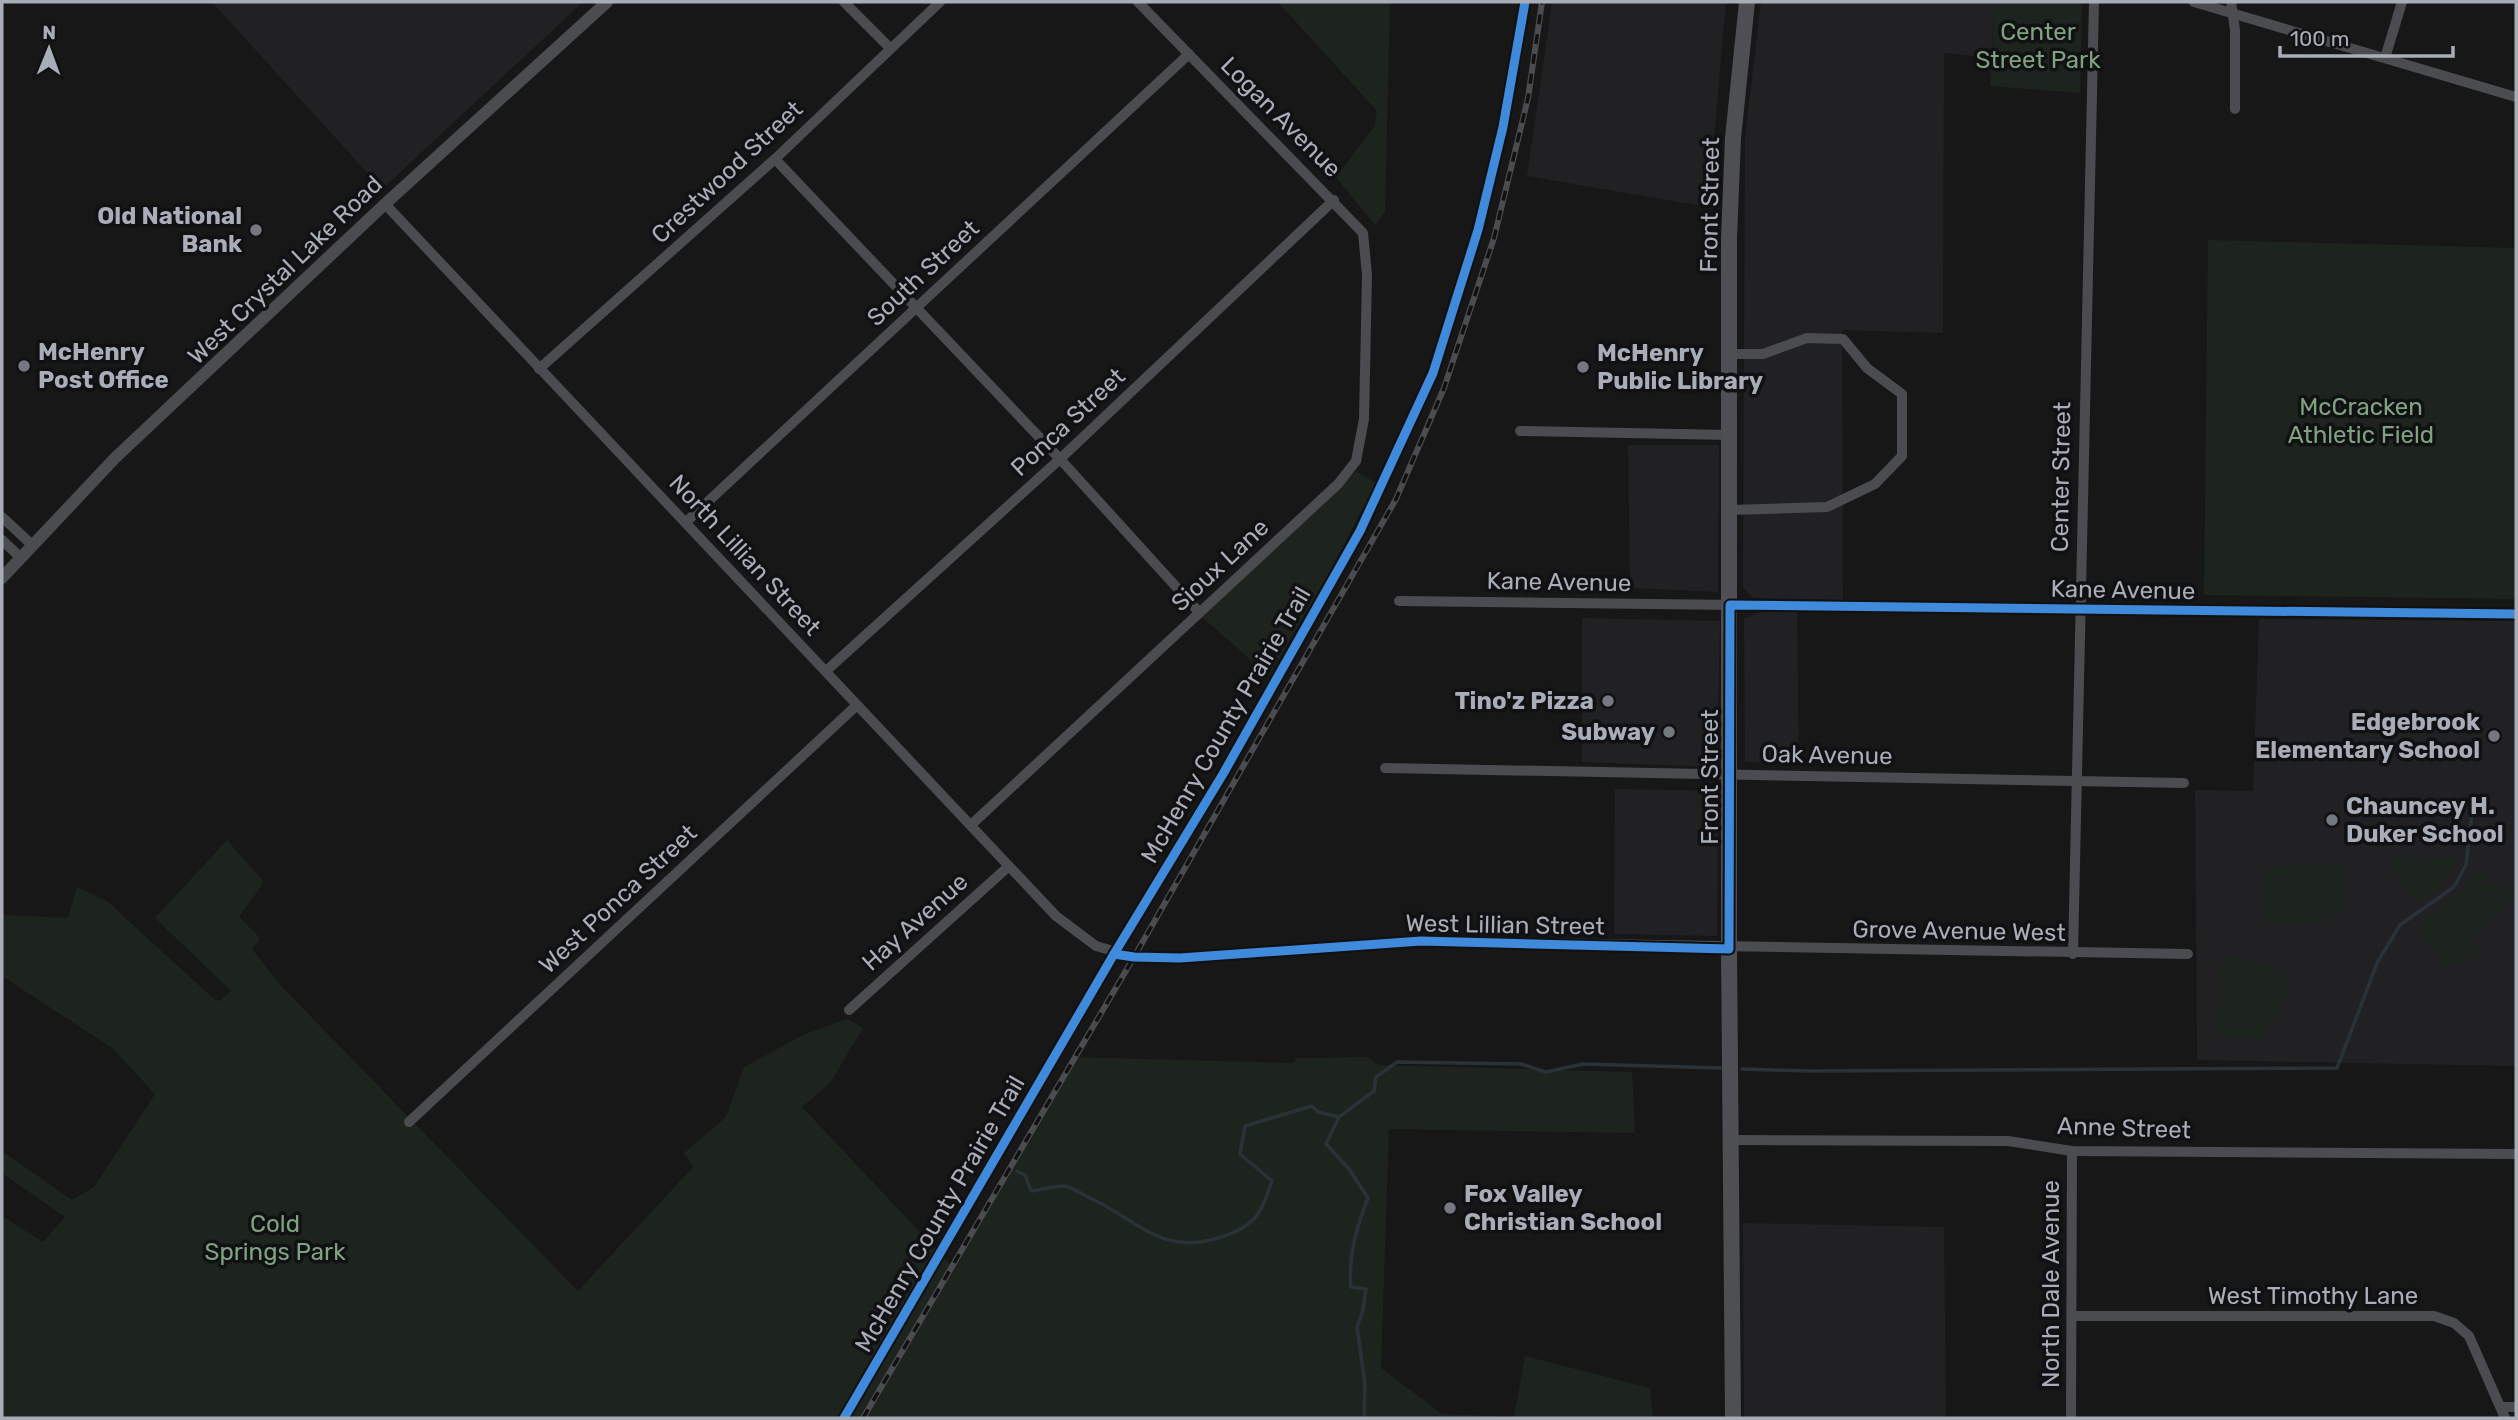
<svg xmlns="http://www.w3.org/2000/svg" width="2518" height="1420" font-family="Rubik,sans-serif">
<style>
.built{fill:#212123}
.green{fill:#1d241e}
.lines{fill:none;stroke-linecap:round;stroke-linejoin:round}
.stream{stroke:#2a3239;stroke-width:3.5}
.minor{stroke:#4b4c50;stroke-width:10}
.tertiary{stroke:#4b4c50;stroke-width:12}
.primary{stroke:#4d4f52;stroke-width:16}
.rail-casing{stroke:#4b4c4f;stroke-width:6}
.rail{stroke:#111113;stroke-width:3.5;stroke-dasharray:10;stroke-linecap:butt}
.cycleway-casing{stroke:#111113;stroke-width:13}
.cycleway{stroke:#408adc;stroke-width:9}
.poi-dot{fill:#757880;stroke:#111113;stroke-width:2.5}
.labels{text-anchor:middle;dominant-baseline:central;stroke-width:7;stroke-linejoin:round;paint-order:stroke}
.park-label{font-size:24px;fill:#7fa381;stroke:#111113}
.street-label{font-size:24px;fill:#a8adb8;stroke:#111113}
.poi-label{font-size:24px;font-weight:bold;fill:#a8adb8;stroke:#111113;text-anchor:end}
</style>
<rect width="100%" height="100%" fill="#171717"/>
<!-- built -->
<g class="built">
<path d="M 212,2 L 583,2 L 382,189 Z"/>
<path d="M 1552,2 L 1726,2 L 1708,207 L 1527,176 Z"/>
<path d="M 1761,2 L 1995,2 L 1991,58 L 1944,53 L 1943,333 L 1842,330 L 1843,600 L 1753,598 L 1743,587 L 1745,138 Z"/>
<path d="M 1628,445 L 1719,445 L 1718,592 L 1630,588 Z"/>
<path d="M 1761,612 L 1797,612 L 1799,762 L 1745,762 L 1744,619 Z"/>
<path d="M 1582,618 L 1720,621 L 1717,767 L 1582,762 Z"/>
<path d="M 2259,619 L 2516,621 L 2516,1066 L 2197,1060 L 2195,790 L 2253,791 Z"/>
<path d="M 1615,789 L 1718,791 L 1717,936 L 1614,934 Z"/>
<path d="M 1743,1223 L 1944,1227 L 1946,1418 L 1744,1418 Z"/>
</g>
<!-- green -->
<g class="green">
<path d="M 1278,2 L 1390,2 L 1385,212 L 1375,225 L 1336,177 L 1375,125 L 1377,111 Z"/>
<path d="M 1995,2 L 2082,2 L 2080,93 L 1990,86 Z"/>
<path d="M 2208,240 L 2516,248 L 2516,599 L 2204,595 Z"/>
<path d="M 1356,471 L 1376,483 L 1334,564 L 1269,676 L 1202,617 Z"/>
<path d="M 227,840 L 264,882 L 239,917 L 260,938 L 252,949 L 282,987 L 578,1291 L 693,1167 L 684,1153 L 726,1117 L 744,1067 L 805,1034 L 847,1019 L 863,1028 L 830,1083 L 802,1107 L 952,1266 L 1074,1057 L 1293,1063 L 1298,1058 L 1367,1057 L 1378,1065 L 1632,1072 L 1635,1133 L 1389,1129 L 1381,1368 L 1442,1414 L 1514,1417 L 1525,1356 L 1650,1388 L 1653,1418 L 2,1418 L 2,1216 L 43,1242 L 65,1217 L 2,1173 L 2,1151 L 72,1200 L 94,1187 L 155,1094 L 112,1048 L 2,976 L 2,915 L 68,918 L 77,887 L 107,901 L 214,999 L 220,1001 L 231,991 L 155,918 Z"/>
<path d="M 2395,857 L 2457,858 L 2445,882 L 2419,902 C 2402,888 2395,880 2395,857 Z"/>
<path d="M 2344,864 L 2342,912 L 2317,925 L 2263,921 L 2263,875 L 2272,866 Z"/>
<path d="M 2485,872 L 2486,883 L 2516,889 L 2516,894 L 2481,931 L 2471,936 L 2481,954 L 2445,969 L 2417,927 L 2460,893 L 2472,873 Z"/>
<path d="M 2230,956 L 2289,970 C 2293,996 2275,1018 2260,1038 L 2220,1038 L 2221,961 Z"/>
</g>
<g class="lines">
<!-- stream -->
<g class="stream">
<path d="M 1742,1069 L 1809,1071 L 2337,1068 L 2378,961 L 2400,925 L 2454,887 L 2466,865 L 2474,796"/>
<path d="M 1339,1117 L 1326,1144 L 1349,1169 L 1368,1198 C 1357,1226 1348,1256 1351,1287 L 1366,1289 L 1363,1310 L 1357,1327 L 1365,1384 L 1364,1418"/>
<path d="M 1017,1171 L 1025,1175 L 1031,1191 C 1041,1190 1053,1186 1064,1186 C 1071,1187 1081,1193 1088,1197 C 1139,1220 1161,1257 1221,1237 C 1256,1226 1260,1215 1272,1181 L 1240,1154 L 1245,1126 L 1312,1106 L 1318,1112 L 1339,1117 L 1374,1091 L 1376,1077 L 1397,1062 L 1521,1064 L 1546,1072 L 1583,1064 L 1721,1068"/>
</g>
<!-- minor -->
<g class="minor">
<path d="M 844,2 L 889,47"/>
<path d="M 2194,2 L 2516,97"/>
<path d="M 2231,2 L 2235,30 L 2235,109"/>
<path d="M 2385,58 L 2402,2"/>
<path d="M 775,159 L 1060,459 L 1199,612"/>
<path d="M 385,204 L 1056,916 L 1096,946 L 1134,957 L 1180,958 L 1421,941 L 2188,954"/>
<path d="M 539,369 L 775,159 L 940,2"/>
<path d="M 1520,431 L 1730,435"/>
<path d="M 1730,510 L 1827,507 L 1875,484 L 1902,456 L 1902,394 L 1867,368 L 1843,339 L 1807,338 L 1763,354 L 1731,354"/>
<path d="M 2,517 L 31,544"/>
<path d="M 686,522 L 1189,54"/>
<path d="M 2,540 L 20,557"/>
<path d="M 1399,601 L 2516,614"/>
<path d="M 826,671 L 1060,459 L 1334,200"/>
<path d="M 1385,768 L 2184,783"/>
<path d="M 972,824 L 1338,484 L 1356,461 L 1364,419 L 1367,275 L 1363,233 L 1138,2"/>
<path d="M 2073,954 L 2094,2"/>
<path d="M 849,1010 L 1009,866"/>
<path d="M 409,1122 L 856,706"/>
<path d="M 1731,1140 L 2008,1141 L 2072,1151 L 2516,1154"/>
<path d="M 2073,1316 L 2434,1316 L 2454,1323 L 2469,1336 L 2505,1418"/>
<path d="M 2502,1407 L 2516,1407"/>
<path d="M 2071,1418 L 2072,1151"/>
</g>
<!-- tertiary -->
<path class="tertiary" d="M 2,578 L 115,458 L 385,204 L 607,2"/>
<!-- primary -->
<path class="primary" d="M 1733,1418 L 1729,949 L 1729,238 L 1733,138 L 1747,2"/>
<defs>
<path id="rail" d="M 863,1418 L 1134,957 L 1396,499 L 1444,388 L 1494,238 L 1528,98 L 1542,2"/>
</defs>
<!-- rail casing -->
<use href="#rail" class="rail-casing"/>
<!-- rail -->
<use href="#rail" class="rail"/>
<defs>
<g id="cycleway">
<path d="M 1114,954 L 1134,957 L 1180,958 L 1421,941 L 1729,949 L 1730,605 L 2516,614"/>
<path d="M 844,1418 L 1114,954 L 1223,774 L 1360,531 L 1433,373 L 1478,230 L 1503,127 L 1525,2"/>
</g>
</defs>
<!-- cycleway casing -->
<use href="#cycleway" class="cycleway-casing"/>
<!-- cycleway -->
<use href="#cycleway" class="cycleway"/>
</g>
<!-- markers -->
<g class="poi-dot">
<circle cx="256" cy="230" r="7"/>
<circle cx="24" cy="366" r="7"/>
<circle cx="1583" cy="367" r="7"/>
<circle cx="1608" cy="701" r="7"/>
<circle cx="1669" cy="732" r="7"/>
<circle cx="2494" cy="736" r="7"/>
<circle cx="2332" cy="820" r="7"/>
<circle cx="1450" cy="1208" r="7"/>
</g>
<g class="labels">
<!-- park labels -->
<g class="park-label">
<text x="2038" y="32">Center<tspan x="2038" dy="28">Street Park</tspan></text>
<text x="2361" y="407">McCracken<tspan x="2361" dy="28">Athletic Field</tspan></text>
<text x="275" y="1224">Cold<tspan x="275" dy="28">Springs Park</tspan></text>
</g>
<!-- street labels -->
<g class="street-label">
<text transform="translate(1281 117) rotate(45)">Logan Avenue</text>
<text transform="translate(727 172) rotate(-43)">Crestwood Street</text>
<text transform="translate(1710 205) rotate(-89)">Front Street</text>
<text transform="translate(285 270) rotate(-44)">West Crystal Lake Road</text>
<text transform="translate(923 273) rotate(-43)">South Street</text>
<text transform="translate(1068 422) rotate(-43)">Ponca Street</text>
<text transform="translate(2061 477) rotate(-89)">Center Street</text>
<text transform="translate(745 555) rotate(47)">North Lillian Street</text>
<text transform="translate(1220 565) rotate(-43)">Sioux Lane</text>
<text transform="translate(1559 582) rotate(1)">Kane Avenue</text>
<text transform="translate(2123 590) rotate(1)">Kane Avenue</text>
<text transform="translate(1226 725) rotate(-60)">McHenry County Prairie Trail</text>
<text transform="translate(1827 755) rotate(1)">Oak Avenue</text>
<text transform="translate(1710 777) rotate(-90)">Front Street</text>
<text transform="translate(618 899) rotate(-43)">West Ponca Street</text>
<text transform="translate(915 922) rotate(-42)">Hay Avenue</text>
<text transform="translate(1505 925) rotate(1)">West Lillian Street</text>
<text transform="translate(1959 931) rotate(1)">Grove Avenue West</text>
<text transform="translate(2124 1128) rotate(2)">Anne Street</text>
<text transform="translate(940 1214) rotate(-60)">McHenry County Prairie Trail</text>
<text transform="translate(2051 1284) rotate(-90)">North Dale Avenue</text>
<text x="2313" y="1296">West Timothy Lane</text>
</g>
<!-- poi labels -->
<g class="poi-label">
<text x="242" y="216">Old National<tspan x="242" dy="28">Bank</tspan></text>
<text x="38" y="352" text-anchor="start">McHenry<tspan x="38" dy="28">Post Office</tspan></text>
<text x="1597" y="353" text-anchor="start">McHenry<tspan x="1597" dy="28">Public Library</tspan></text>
<text x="1594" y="701">Tino'z Pizza</text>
<text x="2480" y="722">Edgebrook<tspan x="2480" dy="28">Elementary School</tspan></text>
<text x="1655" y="732">Subway</text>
<text x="2346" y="806" text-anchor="start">Chauncey H.<tspan x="2346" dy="28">Duker School</tspan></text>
<text x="1464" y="1194" text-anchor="start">Fox Valley<tspan x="1464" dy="28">Christian School</tspan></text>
</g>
</g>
<!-- border -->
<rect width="2518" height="1420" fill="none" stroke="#a8adb8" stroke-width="7"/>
<!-- north arrow -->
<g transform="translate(49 49) rotate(1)" stroke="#111113" stroke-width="5" paint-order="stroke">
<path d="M0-5L12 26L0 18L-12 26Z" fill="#a8adb8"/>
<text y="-10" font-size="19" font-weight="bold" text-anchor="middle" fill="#a8adb8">N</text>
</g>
<!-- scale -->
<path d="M2280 46v10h173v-10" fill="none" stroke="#a8adb8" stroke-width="3.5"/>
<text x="2290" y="46" font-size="21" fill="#a8adb8" stroke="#111113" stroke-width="5" paint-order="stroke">100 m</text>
</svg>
